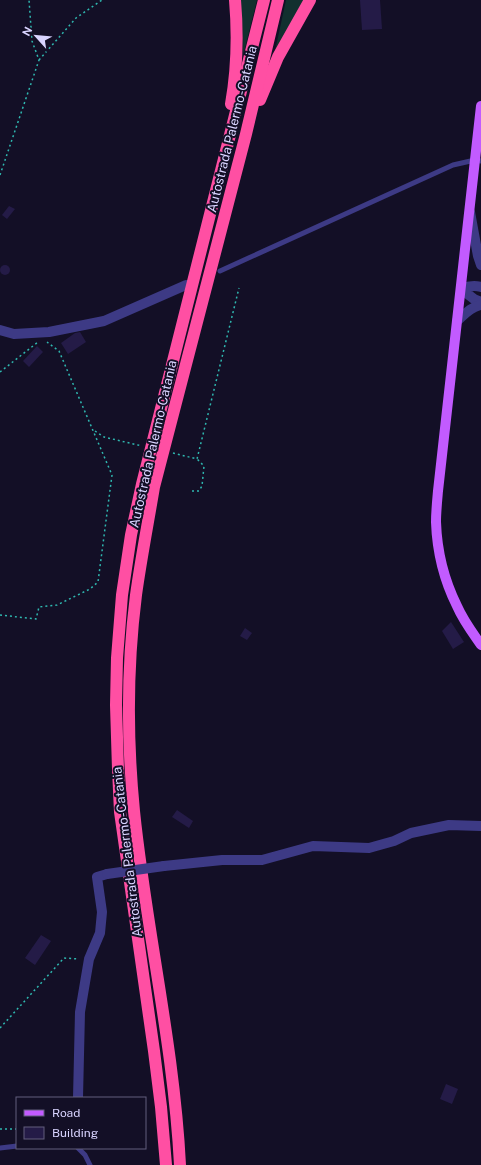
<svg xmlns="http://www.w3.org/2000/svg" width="481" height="1165" font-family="'Public Sans',sans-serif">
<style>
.green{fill:#12302f}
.building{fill:#241b47}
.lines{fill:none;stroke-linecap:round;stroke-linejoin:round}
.path{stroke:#2fb8b0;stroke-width:1.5;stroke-dasharray:2 3;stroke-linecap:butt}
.lane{stroke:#3d3a85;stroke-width:5}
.street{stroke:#3d3a85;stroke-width:10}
.primary{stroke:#c25bff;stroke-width:10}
.highway{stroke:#ff4fa3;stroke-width:12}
.street-bridge{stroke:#3d3a85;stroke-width:10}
.labels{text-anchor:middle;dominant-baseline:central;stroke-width:4;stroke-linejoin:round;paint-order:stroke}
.street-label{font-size:13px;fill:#d9d4ff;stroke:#130f26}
</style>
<rect width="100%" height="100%" fill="#130f26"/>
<!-- green -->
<g class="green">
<path d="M 240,0 L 257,0 L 243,56 L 242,24 Z"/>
<path d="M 286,0 L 306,0 L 275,51 Z"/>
</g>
<!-- building -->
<g class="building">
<path d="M 360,0 L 380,0 L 382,29 L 362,30 Z"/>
<path d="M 9,206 L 15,209 L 7,219 L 2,215 Z"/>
<circle cx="5" cy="270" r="5"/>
<path d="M 80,332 L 86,342 L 68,354 L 61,343 L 75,333 Z"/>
<path d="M 37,346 L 43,352 L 29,367 L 23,361 Z"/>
<path d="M 451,622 L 464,642 L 453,649 L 442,631 Z"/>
<path d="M 245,628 L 252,633 L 247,640 L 240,636 Z"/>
<path d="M 177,810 L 193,821 L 189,828 L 172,817 Z"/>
<path d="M 41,935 L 51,941 L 35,965 L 25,958 Z"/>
<path d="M 446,1084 L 458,1089 L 452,1104 L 440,1099 Z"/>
</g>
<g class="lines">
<!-- path -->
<g class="path">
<path d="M 39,60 L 76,18 L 102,0"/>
<path d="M 0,175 L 39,60 L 32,41 L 29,0"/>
<path d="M 0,372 L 38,342"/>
<path d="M 95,431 L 104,437 L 142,446"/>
<path d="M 173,453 L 197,459 L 239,288"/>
<path d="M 192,491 L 199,491 L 202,486 L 204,466 L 197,459"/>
<path d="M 0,615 L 36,619 L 39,607 L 57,605 L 90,589 L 98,582 L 112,475 L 59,351 L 47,342"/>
<path d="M 0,1028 L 64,958 L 79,959"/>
<path d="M 0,1129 L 17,1129"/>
</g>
<!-- lane -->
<g class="lane">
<path d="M 220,271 L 453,165 L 475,160 L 481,161"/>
<path d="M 0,1148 L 17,1146"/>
<path d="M 78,1148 L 85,1155 L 90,1165"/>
</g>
<!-- street -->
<g class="street">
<path d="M 470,212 L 478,256 L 481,265"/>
<path d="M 481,287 C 474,285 468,286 461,289 L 474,299 L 481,302"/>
<path d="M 457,321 C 465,314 471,307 481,305"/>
<path d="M 0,330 L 14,334 L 49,332 L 104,321 L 186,285"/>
<path d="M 164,866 L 222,860 L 262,860 L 313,846 L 369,848 L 394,841 L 411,833 L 449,825 L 481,826"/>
<path d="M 78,1098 L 80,1012 L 89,959 L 100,933 L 102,912 L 97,877 L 107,874"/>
</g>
<!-- primary -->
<path class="primary" d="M 481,106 L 438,491 C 437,502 436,512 436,522 C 437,551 444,580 457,606 C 463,620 472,632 481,645"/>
<!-- highway -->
<g class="highway">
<path d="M 260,100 L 278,57 L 310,0"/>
<path d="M 231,104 C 237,70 238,35 235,0"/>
<path d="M 166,1165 L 161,1107 L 154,1051 L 120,812 L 118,769 L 116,705 L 117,658 L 122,595 L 131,535 L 142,484 L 264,0"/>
<path d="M 180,1165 C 174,1046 146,929 134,811 C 127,740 127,666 136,595 C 141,559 148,523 154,487 L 246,134 L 278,0"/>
</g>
<!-- street-bridge -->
<path class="street-bridge" d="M 107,874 L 164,866"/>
</g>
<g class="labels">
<!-- street labels -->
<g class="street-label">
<text transform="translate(232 129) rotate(-76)">Autostrada Palermo-Catania</text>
<text transform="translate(153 444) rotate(-77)">Autostrada Palermo-Catania</text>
<text transform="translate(127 852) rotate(-97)">Autostrada Palermo-Catania</text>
</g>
</g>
<!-- legend -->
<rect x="16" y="1097" width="130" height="52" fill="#130f26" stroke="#625e7d"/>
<rect x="24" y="1110" width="20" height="6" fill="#c25bff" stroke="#625e7d"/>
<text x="52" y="1117" font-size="12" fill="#d9d4ff">Road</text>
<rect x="24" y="1127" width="20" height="12" fill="#241b47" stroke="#625e7d"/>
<text x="52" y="1137" font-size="12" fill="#d9d4ff">Building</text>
<!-- north arrow -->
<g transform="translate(36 36) rotate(297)" stroke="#130f26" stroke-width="3" paint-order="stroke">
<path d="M0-3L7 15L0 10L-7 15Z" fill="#d9d4ff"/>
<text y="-6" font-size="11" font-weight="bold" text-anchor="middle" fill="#d9d4ff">N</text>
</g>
</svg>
